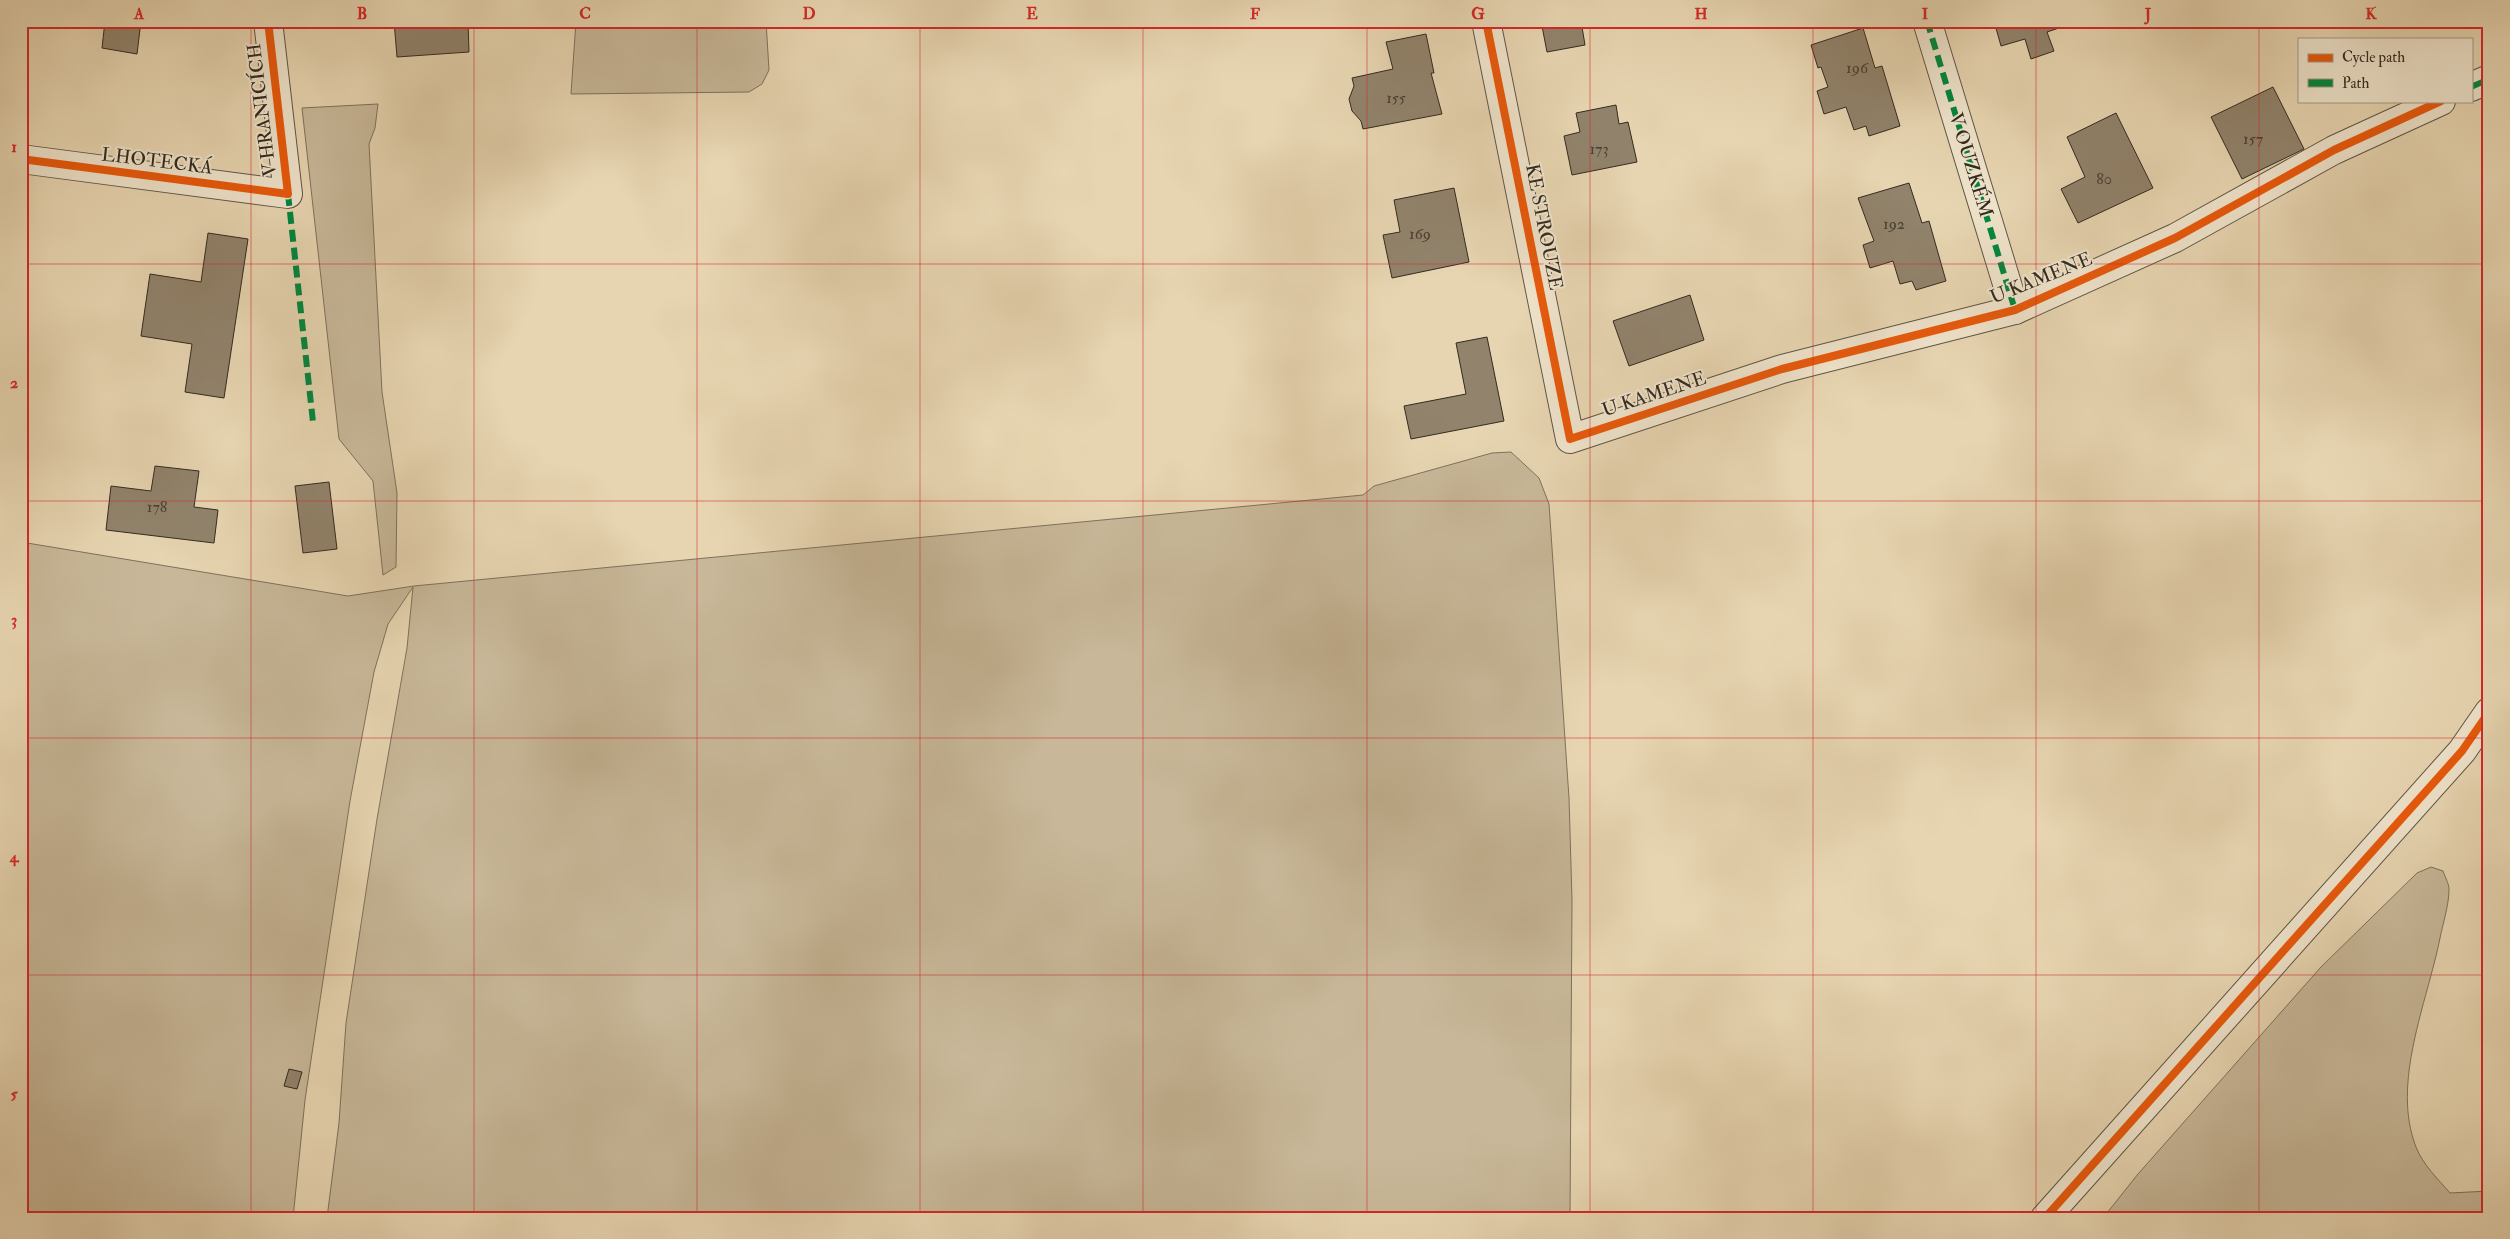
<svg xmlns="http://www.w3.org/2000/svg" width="2510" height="1239" font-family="'IM FELL Double Pica',serif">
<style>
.green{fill:#c8b899;stroke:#7e725d}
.building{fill:#91836c;stroke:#332b21}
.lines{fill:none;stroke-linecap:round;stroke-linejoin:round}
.minor-casing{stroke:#605645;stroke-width:30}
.minor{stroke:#efe4cc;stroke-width:28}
.quiet{stroke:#00873e;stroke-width:6;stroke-dasharray:12 6;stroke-linecap:butt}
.cycleway-casing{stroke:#efe4cc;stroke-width:11}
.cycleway{stroke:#e8590c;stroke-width:8}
.grid{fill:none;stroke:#d62828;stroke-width:1;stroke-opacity:0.55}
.labels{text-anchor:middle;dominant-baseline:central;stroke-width:4;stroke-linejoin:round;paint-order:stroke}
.number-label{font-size:16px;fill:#4a4134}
.street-label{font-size:19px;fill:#332b21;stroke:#efe4cc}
.neatline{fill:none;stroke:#d62828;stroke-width:2}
.grid-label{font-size:16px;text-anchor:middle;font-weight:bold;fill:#d62828}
</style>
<rect width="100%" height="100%" fill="#e7d5b1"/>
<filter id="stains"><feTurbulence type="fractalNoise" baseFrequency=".004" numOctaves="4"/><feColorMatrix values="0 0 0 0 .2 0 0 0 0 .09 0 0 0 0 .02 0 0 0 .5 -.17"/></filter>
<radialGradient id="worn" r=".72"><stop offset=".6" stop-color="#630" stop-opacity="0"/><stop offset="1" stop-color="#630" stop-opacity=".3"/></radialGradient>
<!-- green -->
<g class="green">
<path d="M 576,21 L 766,21 L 769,70 L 762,84 L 749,92 L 571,94 Z"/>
<path d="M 378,104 L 375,128 L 369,144 L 382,392 L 397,493 L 396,567 L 383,575 L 373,481 L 339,439 L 302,108 Z"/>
<path d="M 1511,452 L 1539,478 L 1549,504 L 1569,798 L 1572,900 L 1570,1218 L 327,1218 L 339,1123 L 346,1023 L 377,819 L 407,648 L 413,587 L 388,624 L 374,672 L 350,801 L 305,1100 L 293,1218 L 21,1218 L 21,542 L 348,596 L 414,586 L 1363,495 L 1374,486 L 1492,453 Z"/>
<path d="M 2431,867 L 2443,871 C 2445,877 2449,884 2449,889 C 2449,905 2443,923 2440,938 C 2427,1003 2391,1083 2416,1147 C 2423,1165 2438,1179 2450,1193 L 2489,1191 L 2489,1218 L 2373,1218 L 2368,1215 L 2365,1218 L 2103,1218 L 2138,1174 L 2321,967 L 2417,873 Z"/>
</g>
<!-- building -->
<g class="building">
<path d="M 105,21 L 141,21 L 137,54 L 102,48 Z"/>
<path d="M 394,21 L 468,21 L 469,52 L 397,57 Z"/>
<path d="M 1541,21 L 1581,21 L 1585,45 L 1547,52 Z"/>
<path d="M 1994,21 L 2070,21 L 2071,24 L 2047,32 L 2054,51 L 2031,59 L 2025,39 L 2001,46 Z"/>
<path d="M 1863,28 L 1875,68 L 1882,66 L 1900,126 L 1869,136 L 1866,126 L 1854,130 L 1846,107 L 1824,114 L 1817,91 L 1828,87 L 1821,67 L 1818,68 L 1811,45 Z"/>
<path d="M 1426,34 L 1434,73 L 1431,73 L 1442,114 L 1363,129 L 1361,121 L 1352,111 L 1349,99 L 1354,86 L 1352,78 L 1393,69 L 1386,42 Z"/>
<path d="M 2273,87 L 2304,149 L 2242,179 L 2211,117 Z"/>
<path d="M 1616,105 L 1619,124 L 1628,122 L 1637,162 L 1572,175 L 1564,136 L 1580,132 L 1576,113 Z"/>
<path d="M 2116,113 L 2153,188 L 2078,223 L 2061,189 L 2085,177 L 2067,137 Z"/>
<path d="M 1909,183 L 1922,223 L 1929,221 L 1946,281 L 1916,290 L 1912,281 L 1900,284 L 1893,261 L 1870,268 L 1863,245 L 1874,241 L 1858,198 Z"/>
<path d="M 1454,188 L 1469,262 L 1392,278 L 1383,235 L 1400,232 L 1394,200 Z"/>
<path d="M 208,233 L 248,239 L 224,398 L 185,392 L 192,344 L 141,336 L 150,274 L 201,282 Z"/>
<path d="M 1690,295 L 1704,340 L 1629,366 L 1613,321 Z"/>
<path d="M 1487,337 L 1504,421 L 1411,439 L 1404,406 L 1466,394 L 1456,343 Z"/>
<path d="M 155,466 L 199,471 L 194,507 L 218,510 L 214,543 L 106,530 L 111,486 L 151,491 Z"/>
<path d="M 329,482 L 337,549 L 303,553 L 295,486 Z"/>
<path d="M 289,1069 L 302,1072 L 297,1089 L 284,1086 Z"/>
</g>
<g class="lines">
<defs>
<g id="minor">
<path d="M 1486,21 L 1570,439 L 1782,369 L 2015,310 L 2175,238 L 2334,150 L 2441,101"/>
<path d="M 1927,21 L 2015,310"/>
<path d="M 2471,87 L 2489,79"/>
<path d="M 21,159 L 288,194 L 268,21"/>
<path d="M 2045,1218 L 2462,751 L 2489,712"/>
</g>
</defs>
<!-- minor casing -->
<use href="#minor" class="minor-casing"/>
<!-- minor -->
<use href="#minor" class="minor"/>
<!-- quiet -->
<g class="quiet">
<path d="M 1927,21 L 2015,310"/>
<path d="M 2471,87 L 2489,79"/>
<path d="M 288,194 L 313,422"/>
</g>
<defs>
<g id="cycleway">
<path d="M 1486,21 L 1570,439 L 1782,369 L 2015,310 L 2175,238 L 2334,150 L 2441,101"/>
<path d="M 21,159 L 288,194 L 268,21"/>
<path d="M 2045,1218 L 2462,751 L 2489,712"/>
</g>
</defs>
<!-- cycleway casing -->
<use href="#cycleway" class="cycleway-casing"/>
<!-- cycleway -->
<use href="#cycleway" class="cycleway"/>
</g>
<!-- grid -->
<path class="grid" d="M 251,21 L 251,1218M 474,21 L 474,1218M 697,21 L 697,1218M 920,21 L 920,1218M 1143,21 L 1143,1218M 1367,21 L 1367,1218M 1590,21 L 1590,1218M 1813,21 L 1813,1218M 2036,21 L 2036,1218M 2259,21 L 2259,1218M 21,264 L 2489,264M 21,501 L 2489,501M 21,738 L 2489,738M 21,975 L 2489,975"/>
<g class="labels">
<!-- number labels -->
<g class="number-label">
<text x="1857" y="68">196</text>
<text x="1396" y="98">155</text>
<text x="2253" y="139">157</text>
<text x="1599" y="149">173</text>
<text x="2104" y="179">80</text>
<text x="1894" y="224">192</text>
<text x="1420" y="234">169</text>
<text x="157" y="507">178</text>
</g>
<!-- street labels -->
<g class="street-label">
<text transform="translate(262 110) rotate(-97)">V HRANICÍCH</text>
<text transform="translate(157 161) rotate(7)">LHOTECKÁ</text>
<text transform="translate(1971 165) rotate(73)">V OUZKÉM</text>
<text transform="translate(1544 227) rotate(79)">KE STROUZE</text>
<text transform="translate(2041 278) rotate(-22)">U KAMENE</text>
<text transform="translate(1654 394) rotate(-18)">U KAMENE</text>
</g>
</g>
<!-- margin -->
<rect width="2510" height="1239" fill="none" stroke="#e7d5b1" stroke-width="55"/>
<!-- legend -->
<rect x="2298" y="38" width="175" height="65" fill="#efe4cc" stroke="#a49a88"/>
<rect x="2308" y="54" width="25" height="8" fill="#e8590c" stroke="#a49a88"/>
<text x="2342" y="62" font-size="15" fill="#332b21">Cycle path</text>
<rect x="2308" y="79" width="25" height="8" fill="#00873e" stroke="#a49a88"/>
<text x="2342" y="88" font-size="15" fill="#332b21">Path</text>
<rect x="28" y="28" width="2454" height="1184" class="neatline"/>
<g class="grid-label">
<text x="139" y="19">A</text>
<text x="362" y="19">B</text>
<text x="585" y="19">C</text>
<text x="809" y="19">D</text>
<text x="1032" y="19">E</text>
<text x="1255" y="19">F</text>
<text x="1478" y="19">G</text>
<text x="1701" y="19">H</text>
<text x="1925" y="19">I</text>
<text x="2148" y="19">J</text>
<text x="2371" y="19">K</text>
<text x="14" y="152">1</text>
<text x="14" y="388">2</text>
<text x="14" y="625">3</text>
<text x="14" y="862">4</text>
<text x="14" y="1099">5</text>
</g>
<rect width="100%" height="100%" filter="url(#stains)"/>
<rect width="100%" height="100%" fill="url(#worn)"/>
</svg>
